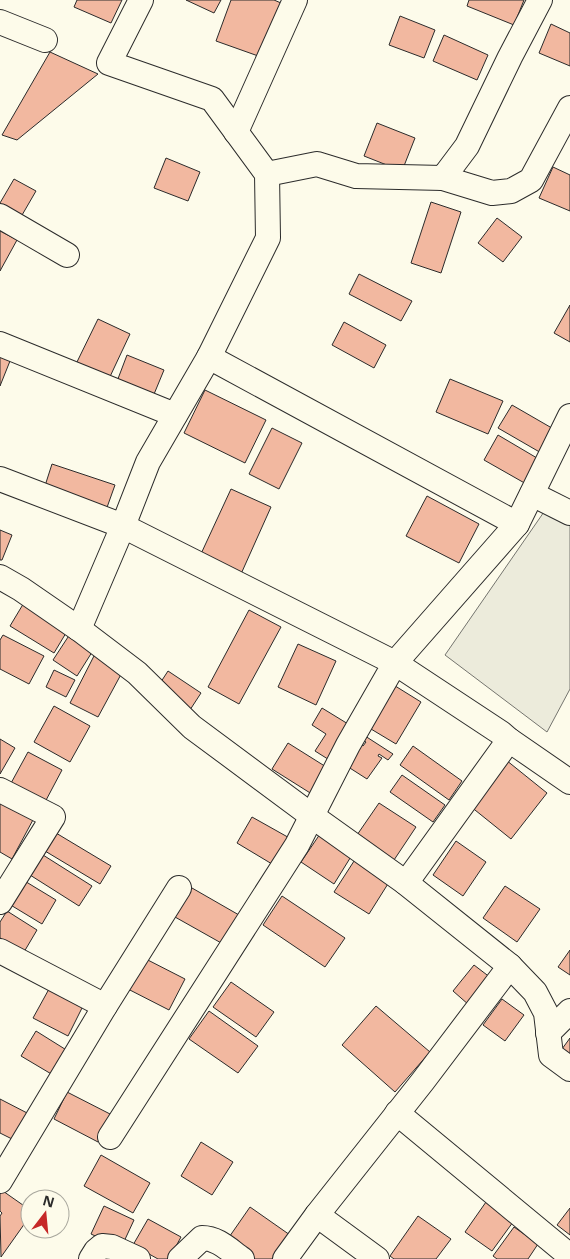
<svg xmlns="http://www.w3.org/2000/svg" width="570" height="1259" font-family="'Open Sans',sans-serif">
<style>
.green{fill:#ecebdb;stroke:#74746e}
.building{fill:#f2b8a0;stroke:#2b2b2b}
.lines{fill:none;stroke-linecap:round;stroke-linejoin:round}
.street-casing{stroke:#2b2b2b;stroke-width:26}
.street{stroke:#fdfbea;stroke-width:24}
</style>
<rect width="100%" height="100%" fill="#fdfbea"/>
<!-- green -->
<path class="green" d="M 546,509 L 570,519 L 570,689 L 547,732 L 445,655 Z"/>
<!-- building -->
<g class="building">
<path d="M 77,0 L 122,0 L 111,23 L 74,7 Z"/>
<path d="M 186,0 L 221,0 L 214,13 Z"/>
<path d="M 231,0 L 274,0 L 281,3 L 261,57 L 216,41 Z"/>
<path d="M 469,0 L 524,0 L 514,25 L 467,6 Z"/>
<path d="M 400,16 L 435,30 L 424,58 L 389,45 Z"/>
<path d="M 551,24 L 570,33 L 570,66 L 539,53 Z"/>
<path d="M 444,35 L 488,55 L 477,80 L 433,61 Z"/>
<path d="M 50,52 L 98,74 L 17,140 L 2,135 Z"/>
<path d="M 377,123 L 415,138 L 402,171 L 364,156 Z"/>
<path d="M 166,158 L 200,172 L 188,201 L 154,188 Z"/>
<path d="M 553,167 L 570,175 L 570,211 L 539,198 Z"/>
<path d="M 14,179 L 36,191 L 18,222 L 0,211 L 0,203 Z"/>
<path d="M 431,202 L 461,212 L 441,273 L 411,263 Z"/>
<path d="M 497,218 L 522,237 L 503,262 L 478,243 Z"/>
<path d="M 0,231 L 17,240 L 0,271 Z"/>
<path d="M 359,274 L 412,301 L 401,321 L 349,294 Z"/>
<path d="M 570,305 L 570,342 L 554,333 Z"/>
<path d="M 98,319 L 130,334 L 107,383 L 75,366 Z"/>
<path d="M 344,322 L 386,345 L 374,368 L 332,345 Z"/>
<path d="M 127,355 L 164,370 L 152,399 L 116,384 Z"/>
<path d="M 0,357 L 10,361 L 0,386 Z"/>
<path d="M 450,379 L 503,401 L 488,434 L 436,412 Z"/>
<path d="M 205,390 L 266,420 L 245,463 L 184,433 Z"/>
<path d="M 512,405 L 557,431 L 543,454 L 498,428 Z"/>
<path d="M 272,428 L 302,443 L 279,489 L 249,474 Z"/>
<path d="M 498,435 L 542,461 L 528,485 L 484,460 Z"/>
<path d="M 52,464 L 115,485 L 105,513 L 43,492 Z"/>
<path d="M 231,489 L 271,507 L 241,574 L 200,556 Z"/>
<path d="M 427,496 L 479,524 L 459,563 L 406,536 Z"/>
<path d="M 0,530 L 12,535 L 2,560 L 0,560 Z"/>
<path d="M 25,601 L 69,628 L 54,653 L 10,626 Z"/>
<path d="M 249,610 L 281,627 L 239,704 L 208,687 Z"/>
<path d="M 70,634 L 94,649 L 77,676 L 53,660 Z"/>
<path d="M 3,635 L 44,656 L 29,684 L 0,669 L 0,640 Z"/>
<path d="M 298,644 L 336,661 L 316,705 L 278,687 Z"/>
<path d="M 96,652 L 125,667 L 98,717 L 70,703 Z"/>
<path d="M 54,670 L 75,680 L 66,697 L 46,687 Z"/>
<path d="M 168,671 L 201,693 L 188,713 L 155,691 Z"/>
<path d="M 392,684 L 421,702 L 396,744 L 366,726 Z"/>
<path d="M 54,706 L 90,726 L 70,762 L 34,742 Z"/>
<path d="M 322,708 L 353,727 L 331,761 L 315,751 L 326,734 L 312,725 Z"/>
<path d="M 362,734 L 393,754 L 388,760 L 379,754 L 378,756 L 382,758 L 367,779 L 342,763 L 357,741 L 363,746 L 366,742 L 359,738 Z"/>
<path d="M 0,739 L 15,748 L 0,774 Z"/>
<path d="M 288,743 L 331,770 L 315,796 L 272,769 Z"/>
<path d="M 413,746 L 462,781 L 449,800 L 400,765 Z"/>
<path d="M 28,752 L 62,770 L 44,804 L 10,785 Z"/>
<path d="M 506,760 L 547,793 L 511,839 L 470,806 Z"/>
<path d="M 402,775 L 445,805 L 433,822 L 390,792 Z"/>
<path d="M 0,800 L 34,818 L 12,859 L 0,852 Z"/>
<path d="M 379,803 L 416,827 L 394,860 L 357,835 Z"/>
<path d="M 252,817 L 293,840 L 277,867 L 237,843 Z"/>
<path d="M 56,833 L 111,866 L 100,884 L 45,851 Z"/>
<path d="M 320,834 L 352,855 L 334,884 L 301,862 Z"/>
<path d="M 456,841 L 486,862 L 463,896 L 433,875 Z"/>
<path d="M 43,855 L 92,886 L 79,906 L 30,875 Z"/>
<path d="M 356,858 L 391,879 L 369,914 L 334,892 Z"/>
<path d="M 23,880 L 56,900 L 42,924 L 9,904 Z"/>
<path d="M 505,886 L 540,909 L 517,942 L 483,918 Z"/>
<path d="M 192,888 L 239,915 L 223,944 L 175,917 Z"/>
<path d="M 282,896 L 345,938 L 325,967 L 263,925 Z"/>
<path d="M 7,911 L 37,930 L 24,952 L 0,938 L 0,922 Z"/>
<path d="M 570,950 L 570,975 L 558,967 Z"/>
<path d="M 140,956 L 185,979 L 169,1010 L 124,987 Z"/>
<path d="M 474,965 L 491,978 L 469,1005 L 453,991 Z"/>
<path d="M 231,982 L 274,1012 L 256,1037 L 213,1007 Z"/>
<path d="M 49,989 L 83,1006 L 68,1036 L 33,1018 Z"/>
<path d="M 502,999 L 524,1015 L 505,1041 L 483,1025 Z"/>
<path d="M 376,1006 L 430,1052 L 395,1092 L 342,1045 Z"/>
<path d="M 209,1011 L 258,1046 L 238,1073 L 189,1039 Z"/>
<path d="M 36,1031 L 68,1051 L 53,1075 L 21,1056 Z"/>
<path d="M 570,1038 L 570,1055 L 562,1049 Z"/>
<path d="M 67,1092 L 112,1115 L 98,1142 L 54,1119 Z"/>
<path d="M 0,1099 L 31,1115 L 18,1142 L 0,1133 Z"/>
<path d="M 201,1142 L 233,1162 L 212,1195 L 181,1176 Z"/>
<path d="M 101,1155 L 150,1183 L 133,1213 L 84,1186 Z"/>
<path d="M 0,1189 L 30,1210 L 30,1216 L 1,1257 L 0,1216 L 2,1213 L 0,1211 Z"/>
<path d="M 486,1202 L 513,1222 L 492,1251 L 465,1232 Z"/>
<path d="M 104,1206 L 134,1220 L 121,1248 L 91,1234 Z"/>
<path d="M 250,1207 L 290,1235 L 272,1259 L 248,1259 L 225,1243 Z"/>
<path d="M 570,1208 L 570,1235 L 557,1225 Z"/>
<path d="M 418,1216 L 451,1239 L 436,1259 L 394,1259 L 390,1256 Z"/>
<path d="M 148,1219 L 181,1237 L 169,1259 L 158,1259 L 133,1245 Z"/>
<path d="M 514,1227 L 538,1244 L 528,1259 L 497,1259 L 493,1256 Z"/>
</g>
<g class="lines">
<defs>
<g id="street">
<path d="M 0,22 L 45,40"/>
<path d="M 236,132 L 295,0"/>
<path d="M 267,174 L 317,164 L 356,176 L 443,178 L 467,146 L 510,57 L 540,0"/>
<path d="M 443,178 L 492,193 L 511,191 L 531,180 L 570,108"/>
<path d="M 0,216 L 67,255"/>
<path d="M 0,344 L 175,415"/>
<path d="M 209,357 L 517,524"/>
<path d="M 570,416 L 517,524 L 395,663 L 501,733 L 509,740 L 570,782"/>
<path d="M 0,479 L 123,526 L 395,663 L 348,745 L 297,845 L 110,1137"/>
<path d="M 532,494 L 570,513"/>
<path d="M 0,577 L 21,589 L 79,629 L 137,673 L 192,727 L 312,816 L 406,883"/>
<path d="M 79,629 L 123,526 L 148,462 L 209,357 L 268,238 L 267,174 L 212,99 L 109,63 L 141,0"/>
<path d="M 0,790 L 53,817 L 0,902"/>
<path d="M 0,951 L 105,1006"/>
<path d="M 510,966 L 535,992 L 546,1013 L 551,1055 L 570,1069"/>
<path d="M 548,1033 L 570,1011"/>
<path d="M 397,1113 L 570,1256"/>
<path d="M 0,1181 L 105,1006 L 179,888"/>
<path d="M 91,1259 L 96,1251 L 102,1246 L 112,1247 L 138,1259"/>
<path d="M 180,1259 L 202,1238 C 218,1238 229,1250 242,1259"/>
<path d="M 285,1259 L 317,1215"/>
<path d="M 377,1259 L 317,1215 L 423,1081 L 510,966 L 406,883 L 509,740"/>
</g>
</defs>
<!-- street casing -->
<use href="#street" class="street-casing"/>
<!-- street -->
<use href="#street" class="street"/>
</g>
<!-- north arrow -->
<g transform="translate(45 1214) rotate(16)"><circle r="24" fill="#fdfbea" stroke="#a9a89e"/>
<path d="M0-4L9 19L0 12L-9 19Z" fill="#c62828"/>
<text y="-8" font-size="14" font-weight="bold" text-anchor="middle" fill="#2b2b2b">N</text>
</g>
</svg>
